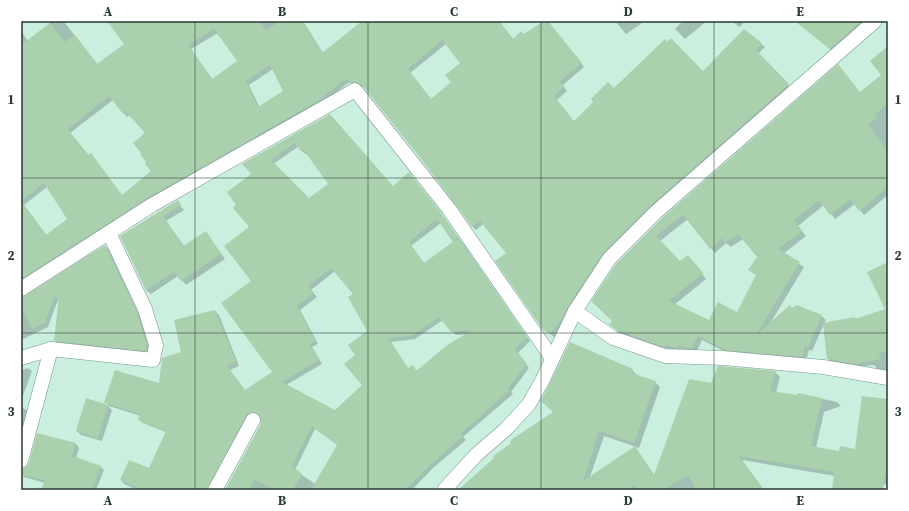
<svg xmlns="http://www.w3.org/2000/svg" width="909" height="511" font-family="'Source Serif 4',serif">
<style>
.shadow{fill:#0003;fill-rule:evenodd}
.building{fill:#abd0ad;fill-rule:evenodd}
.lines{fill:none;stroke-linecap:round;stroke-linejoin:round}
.minor-casing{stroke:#769889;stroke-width:15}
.minor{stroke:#fff;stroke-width:14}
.grid{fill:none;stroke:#2a3932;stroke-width:1;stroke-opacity:0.55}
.neatline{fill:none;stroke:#2a3932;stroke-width:1.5}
.grid-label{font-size:13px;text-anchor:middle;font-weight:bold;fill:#2a3932}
</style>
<rect width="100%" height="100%" fill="#caefdf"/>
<!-- shadow -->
<g class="shadow">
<path d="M 48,21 L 70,21 L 65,23 L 98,65 L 126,44 L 109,21 L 303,21 L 323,53 L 363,21 L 499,21 L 514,40 L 547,21 L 584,67 L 563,85 L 567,91 L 557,100 L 574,122 L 614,89 L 703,72 L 745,30 L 765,47 L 758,54 L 792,89 L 654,209 L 554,337 L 544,329 L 507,253 L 483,224 L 476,230 L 472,226 L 423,159 L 365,88 L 359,85 L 355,86 L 351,83 L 348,83 L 322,104 L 21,282 L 21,31 L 28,41 L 50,25 ZM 218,33 L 239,61 L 213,80 L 191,49 ZM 446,44 L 461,64 L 453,82 L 432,100 L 410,73 ZM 273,69 L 284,91 L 260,108 L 249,85 ZM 113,100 L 127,117 L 130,115 L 147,133 L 152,171 L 123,196 L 70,133 ZM 47,187 L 68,219 L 47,236 L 24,205 Z"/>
<path d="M 615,21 L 645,21 L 626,34 Z"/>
<path d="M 683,21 L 707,21 L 685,39 L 675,29 Z"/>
<path d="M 731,21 L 745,21 L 740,27 Z"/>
<path d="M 795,21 L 873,21 L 836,54 Z"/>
<path d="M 888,49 L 888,195 L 864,215 L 855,204 L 835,219 L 824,205 L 798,226 L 806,236 L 783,254 L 804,267 L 771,322 L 792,309 L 821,316 L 826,320 L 824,324 L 855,318 L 857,320 L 886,309 L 888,268 L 888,370 L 878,370 L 874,365 L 860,367 L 832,363 L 828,359 L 824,324 L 812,351 L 809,350 L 806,361 L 730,354 L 702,340 L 696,353 L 682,352 L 670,349 L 669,351 L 623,335 L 615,329 L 610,325 L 613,321 L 616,265 L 838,66 L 860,93 L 882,75 ZM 688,219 L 715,253 L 726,243 L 731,247 L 743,239 L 758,257 L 749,270 L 757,276 L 738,314 L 710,321 L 674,305 L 706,279 L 692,261 L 680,262 L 660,241 Z"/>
<path d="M 329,115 L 393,187 L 412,177 L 462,242 L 530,341 L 518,353 L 529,368 L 511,392 L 513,394 L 463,437 L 466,440 L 433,468 L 412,490 L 226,490 L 261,424 L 260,416 L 256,415 L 211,490 L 138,490 L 124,484 L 121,480 L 150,469 L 166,432 L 143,423 L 139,419 L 141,416 L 109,406 L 106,402 L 159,385 L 215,311 L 219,315 L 239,366 L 230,370 L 245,391 L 273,372 L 253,281 L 250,227 L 252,174 L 244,164 ZM 298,147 L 305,154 L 307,153 L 329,184 L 309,199 L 273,164 ZM 441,223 L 454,242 L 425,264 L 411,246 ZM 335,271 L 355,294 L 368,332 L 357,355 L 364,385 L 335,411 L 286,385 L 322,364 L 312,347 L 318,344 L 300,310 L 317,297 L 311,290 ZM 443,320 L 456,335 L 468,334 L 417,371 L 413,367 L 408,369 L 391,342 L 415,339 ZM 315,429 L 338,445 L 315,484 L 295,470 Z"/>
<path d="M 177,202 L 184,210 L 166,221 L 184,246 L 206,232 L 225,259 L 186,285 L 178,276 L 151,294 L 146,290 L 121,236 Z"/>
<path d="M 105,246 L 109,250 L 140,317 L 150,350 L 150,354 L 58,344 L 55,340 L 59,297 L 48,327 L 21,340 L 21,299 Z"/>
<path d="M 28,368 L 32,371 L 21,401 L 21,370 Z"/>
<path d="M 632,370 L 638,376 L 655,382 L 660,387 L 639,448 L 604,436 L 590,477 L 635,447 L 655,476 L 711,385 L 775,372 L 780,377 L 776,393 L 798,396 L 799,394 L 837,402 L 841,406 L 824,412 L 816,448 L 840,453 L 856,450 L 862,402 L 888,403 L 888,485 L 742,460 L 764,490 L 460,490 Z"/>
<path d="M 87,399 L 108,406 L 112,410 L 102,441 L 81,435 L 77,431 Z"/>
<path d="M 21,407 L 30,412 L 21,444 Z"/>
<path d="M 38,434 L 76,444 L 79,448 L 76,458 L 100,466 L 104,470 L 96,490 L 42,490 L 45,483 L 24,477 L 21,472 L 30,464 Z"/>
</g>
<!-- building -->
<g class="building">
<path d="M 107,21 L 259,21 L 266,30 L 280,21 L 302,21 L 322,53 L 362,21 L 499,21 L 513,39 L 521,31 L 524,34 L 544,21 L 548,21 L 582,63 L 560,81 L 564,87 L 554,96 L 574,121 L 593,102 L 591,99 L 608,82 L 614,88 L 665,39 L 667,42 L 671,38 L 703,71 L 744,29 L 762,43 L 756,50 L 789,84 L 650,206 L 603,253 L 568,306 L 562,319 L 550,334 L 543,330 L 495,261 L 506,253 L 480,221 L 472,227 L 422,160 L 362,85 L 355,82 L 350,83 L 348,79 L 345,81 L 344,80 L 318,101 L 147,198 L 21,279 L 21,201 L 46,235 L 67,219 L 44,183 L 21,201 L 21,45 L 50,23 L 64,42 L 75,35 L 97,64 L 124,44 ZM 214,29 L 237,61 L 212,79 L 188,45 ZM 442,40 L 460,63 L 445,75 L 451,82 L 431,99 L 408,69 ZM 270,65 L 283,91 L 258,107 L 246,81 ZM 109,96 L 123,114 L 126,112 L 145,133 L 133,143 L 141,153 L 140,154 L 146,162 L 145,164 L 151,171 L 122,195 L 91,153 L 88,155 L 68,129 Z"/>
<path d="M 795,21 L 861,21 L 830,49 Z"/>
<path d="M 888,46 L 888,103 L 875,115 L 877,118 L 868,125 L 888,151 L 888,187 L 859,211 L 850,199 L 830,215 L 819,200 L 794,220 L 802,231 L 778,249 L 800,262 L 756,335 L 790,305 L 792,308 L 797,305 L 822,315 L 808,347 L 805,346 L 802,357 L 725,350 L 698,336 L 692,348 L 679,346 L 678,348 L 665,345 L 664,347 L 617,330 L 609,325 L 612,321 L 591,301 L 616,264 L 662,218 L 838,64 L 860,92 L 881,75 L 870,61 ZM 683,215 L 710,249 L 722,238 L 725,243 L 738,234 L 757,257 L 748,270 L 756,275 L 737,312 L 718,302 L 709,320 L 669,301 L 703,273 L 688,255 L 680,261 L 656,236 Z"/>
<path d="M 330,114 L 393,186 L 409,172 L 442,214 L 458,237 L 452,241 L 437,219 L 409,242 L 424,263 L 458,238 L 527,337 L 515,349 L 527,364 L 508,388 L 510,390 L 461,433 L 463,436 L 430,465 L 405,490 L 311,490 L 337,445 L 312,426 L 292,466 L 302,474 L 293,490 L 277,490 L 254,480 L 249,490 L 225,490 L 261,424 L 260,415 L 253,412 L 246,416 L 207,490 L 141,490 L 120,480 L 129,460 L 149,468 L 166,431 L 138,420 L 140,414 L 104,403 L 115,370 L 159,383 L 162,358 L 181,352 L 174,320 L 215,310 L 236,362 L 227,366 L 245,390 L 272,372 L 221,303 L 251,281 L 224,246 L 249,227 L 233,208 L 236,205 L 227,192 L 251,174 L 242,164 ZM 295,143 L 301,151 L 303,149 L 328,184 L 309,198 L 271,160 ZM 331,268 L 353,294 L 348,297 L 367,331 L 348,345 L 355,355 L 344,364 L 362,385 L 335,410 L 282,382 L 319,360 L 309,344 L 315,341 L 297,306 L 314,293 L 308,286 ZM 439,317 L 451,332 L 472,330 L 446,346 L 416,371 L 413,365 L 408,368 L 388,338 L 411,336 Z"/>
<path d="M 178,200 L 181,205 L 163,216 L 183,246 L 206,231 L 221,254 L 181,281 L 174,272 L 146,290 L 120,236 Z"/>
<path d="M 105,245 L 137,312 L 147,345 L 146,351 L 54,341 L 59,298 L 54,297 L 45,323 L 32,329 L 21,306 L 21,297 Z"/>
<path d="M 888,262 L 888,350 L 879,353 L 881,359 L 856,364 L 827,359 L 823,323 L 855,317 L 855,319 L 885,309 L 867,272 Z"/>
<path d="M 570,342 L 633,369 L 631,373 L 656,381 L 634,443 L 599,431 L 583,481 L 635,446 L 654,475 L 689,379 L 711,383 L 718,366 L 776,371 L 770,391 L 797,395 L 798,393 L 822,398 L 811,446 L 839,451 L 840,446 L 855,449 L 862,396 L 888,399 L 886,435 L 888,436 L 888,473 L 885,474 L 883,490 L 832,490 L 834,472 L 739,456 L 763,490 L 696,490 L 688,475 L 664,490 L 639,490 L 635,485 L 627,490 L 458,490 L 494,458 L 493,456 L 510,444 L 511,440 L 553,412 L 541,401 Z"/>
<path d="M 86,398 L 108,405 L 98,438 L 76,431 Z"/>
<path d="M 37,433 L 76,443 L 72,456 L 101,466 L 92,490 L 41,490 L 45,480 L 21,475 L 21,469 L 27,467 L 29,463 Z"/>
</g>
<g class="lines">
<defs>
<g id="minor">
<path d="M 21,289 L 152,205 L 355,90 L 449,209 L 552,358"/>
<path d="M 575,311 L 613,338 L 665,356 L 723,358 L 823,367 L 888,378"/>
<path d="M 21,358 L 51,349 L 153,360 L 156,345 L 145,309 L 109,233"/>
<path d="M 21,461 L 51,349"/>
<path d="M 215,490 L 253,420"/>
<path d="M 444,490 L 476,455 L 506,429 L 529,404 L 542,381 L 575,311 L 609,259 L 656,212 L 875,21"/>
</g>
</defs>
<!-- minor casing -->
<use href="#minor" class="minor-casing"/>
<!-- minor -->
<use href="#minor" class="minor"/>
</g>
<!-- grid -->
<path class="grid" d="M 195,21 L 195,490M 368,21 L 368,490M 541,21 L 541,490M 714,21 L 714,490M 21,178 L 888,178M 21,333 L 888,333"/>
<!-- border -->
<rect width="909" height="511" fill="none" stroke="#ffffff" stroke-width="44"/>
<rect x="22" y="22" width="865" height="467" class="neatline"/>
<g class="grid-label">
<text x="108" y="16">A</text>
<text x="282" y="16">B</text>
<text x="454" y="16">C</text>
<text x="628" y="16">D</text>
<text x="800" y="16">E</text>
<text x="11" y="104">1</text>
<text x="898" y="104">1</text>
<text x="11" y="260">2</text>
<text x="898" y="260">2</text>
<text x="11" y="416">3</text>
<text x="898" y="416">3</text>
<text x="108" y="505">A</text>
<text x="282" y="505">B</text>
<text x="454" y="505">C</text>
<text x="628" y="505">D</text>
<text x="800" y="505">E</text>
</g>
</svg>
